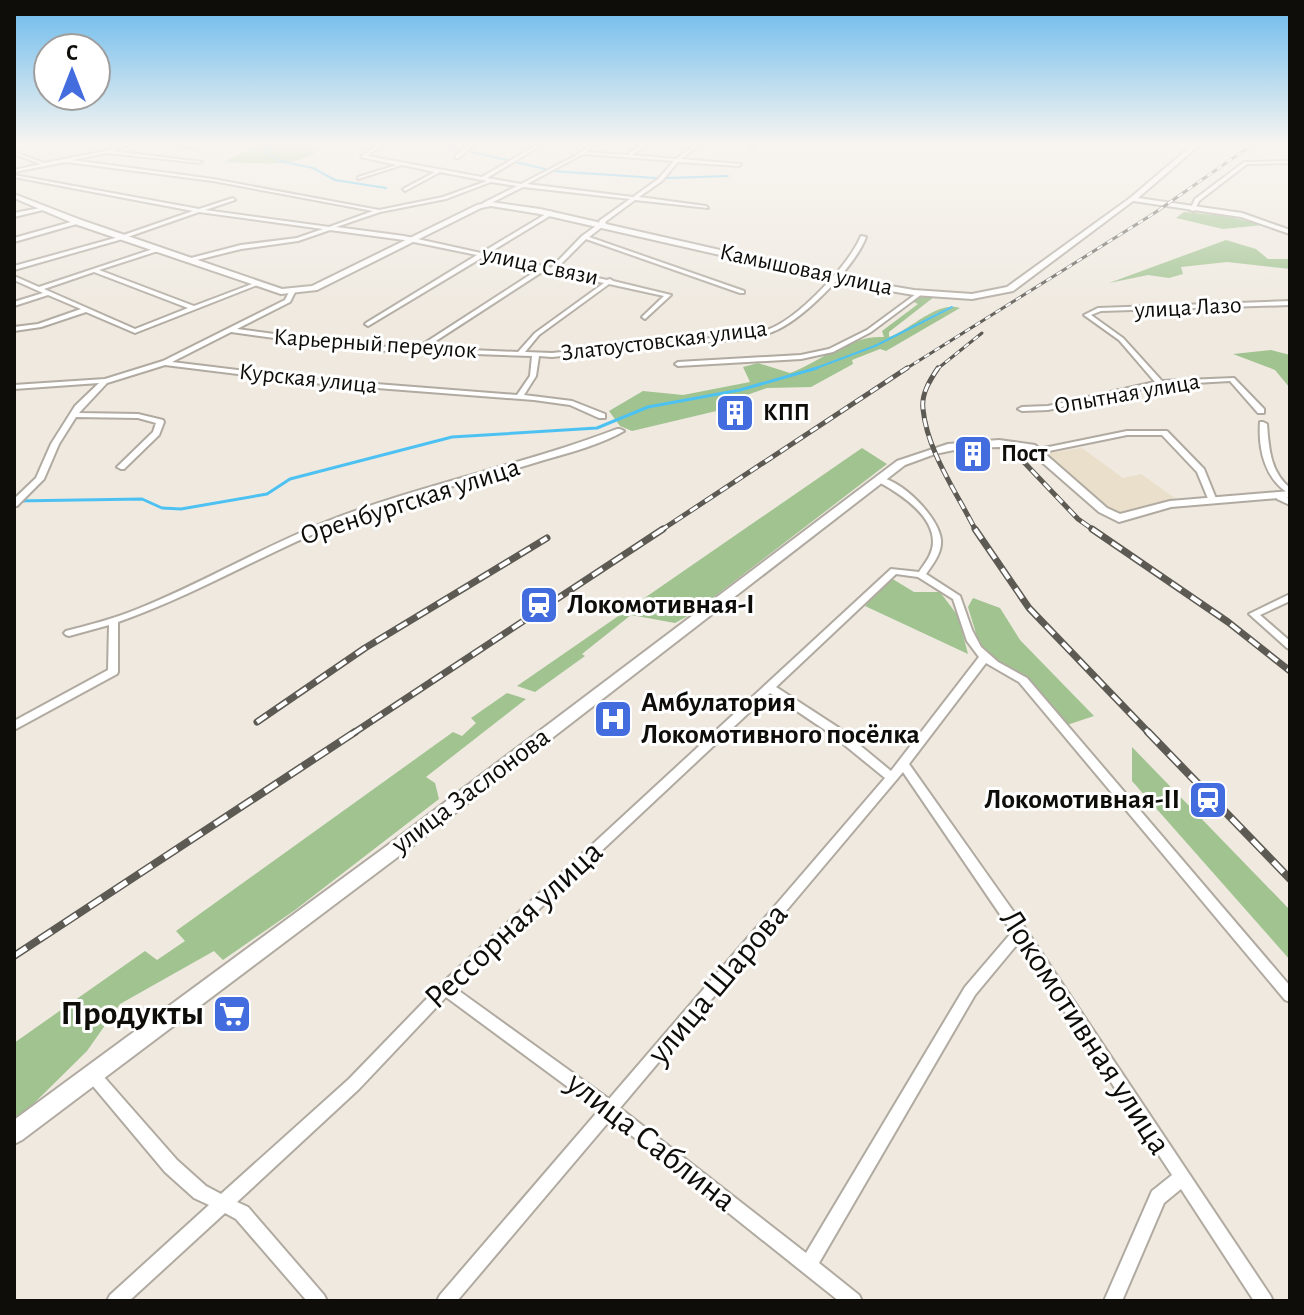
<svg xmlns="http://www.w3.org/2000/svg" width="1304" height="1315" font-family="'Alegreya Sans',sans-serif">
<style>
.commercial{fill:#eadfca}
.green{fill:#a0c390}
.lines{fill:none;stroke-linecap:round;stroke-linejoin:round}
.stream-far1{stroke:#4dc2f2;stroke-width:2}
.stream{stroke:#4dc2f2;stroke-width:3}
.street-casing{stroke:#b0aaa1;stroke-width:4}
.secondary-casing{stroke:#b0aaa1;stroke-width:4}
.street{fill:#fff;fill-rule:evenodd}
.secondary{fill:#fff;fill-rule:evenodd}
.rail-far3-casing{stroke:#5d5a54;stroke-width:3}
.rail-far2-casing{stroke:#5d5a54;stroke-width:5}
.rail-far1-casing{stroke:#5d5a54;stroke-width:7}
.rail-casing{stroke:#5d5a54;stroke-width:8}
.rail-far3{stroke:#fff;stroke-width:2;stroke-dasharray:6;stroke-linecap:butt}
.rail-far2{stroke:#fff;stroke-width:3;stroke-dasharray:9;stroke-linecap:butt}
.rail-far1{stroke:#fff;stroke-width:4;stroke-dasharray:12;stroke-linecap:butt}
.rail{stroke:#fff;stroke-width:5;stroke-dasharray:15;stroke-linecap:butt}
.labels{text-anchor:middle;dominant-baseline:central;stroke-width:6;stroke-linejoin:round;paint-order:stroke}
.far-street-label{font-size:24px;fill:#0e0d09;stroke:#fff}
.far-poi-label{font-size:24px;font-weight:bold;fill:#0e0d09;stroke:#fff;text-anchor:start}
.street-label{font-size:28px;fill:#0e0d09;stroke:#fff}
.poi-label{font-size:28px;font-weight:bold;fill:#0e0d09;stroke:#fff;text-anchor:start}
.near-street-label{font-size:34px;fill:#0e0d09;stroke:#fff}
.near-poi-label{font-size:34px;font-weight:bold;fill:#0e0d09;stroke:#fff;text-anchor:end}
</style>
<rect width="100%" height="100%" fill="#efe9df"/>
<!-- commercial -->
<g class="commercial">
<path d="M 87,143 L 108,149 L 41,161 L 22,154 Z"/>
<path d="M 1082,448 L 1123,478 L 1141,474 L 1179,501 L 1115,515 L 1043,454 Z"/>
</g>
<!-- green -->
<g class="green">
<path d="M 231,142 L 322,142 L 323,147 C 297,171 257,162 224,162 L 257,146 Z"/>
<path d="M 1184,212 L 1226,216 L 1263,225 L 1223,229 L 1176,218 Z"/>
<path d="M 1226,240 L 1256,249 L 1268,259 L 1290,259 L 1290,269 L 1227,262 L 1181,267 L 1183,274 L 1169,278 L 1148,275 L 1109,283 Z"/>
<path d="M 921,295 L 934,297 L 889,332 L 889,337 C 910,330 938,300 960,308 L 886,351 L 880,349 L 852,360 L 853,364 L 811,387 L 767,388 L 721,404 L 729,408 L 632,431 L 620,426 L 609,411 L 643,391 L 683,395 L 750,382 L 743,367 L 758,363 L 790,373 C 820,362 849,335 884,337 L 882,331 L 918,304 L 912,301 Z"/>
<path d="M 1271,350 L 1290,355 L 1290,388 L 1275,370 L 1233,354 Z"/>
<path d="M 862,448 L 887,464 L 693,613 L 675,623 L 631,615 L 582,654 L 585,656 L 535,692 L 517,686 Z"/>
<path d="M 891,578 L 914,592 L 940,592 L 958,616 L 968,654 L 865,606 Z"/>
<path d="M 973,598 L 1000,608 L 1020,640 L 1094,716 L 1067,725 L 1027,681 L 981,650 L 968,607 Z"/>
<path d="M 507,693 L 526,699 L 426,777 L 435,783 L 439,799 L 295,910 L 223,960 L 214,951 L 120,1004 L 87,1051 L 14,1123 L 14,1043 L 145,951 L 157,960 L 185,941 L 176,931 L 453,732 L 462,736 L 476,723 L 471,718 Z"/>
<path d="M 1132,747 L 1290,910 L 1290,960 L 1132,781 Z"/>
</g>
<g class="lines">
<!-- stream-far1 -->
<g class="stream-far1">
<path d="M 271,142 L 266,153 L 280,161 L 313,168 L 335,180 L 386,188"/>
<path d="M 439,142 L 464,152"/>
<path d="M 471,152 L 511,161"/>
<path d="M 515,162 L 545,169"/>
<path d="M 552,171 L 656,178"/>
<path d="M 667,178 L 728,176"/>
<path d="M 811,370 L 875,346 L 952,307"/>
</g>
<!-- stream -->
<path class="stream" d="M 14,501 L 142,499 L 162,508 L 181,509 L 267,494 L 290,479 L 452,437 L 597,428 L 648,407 L 740,390 L 817,368"/>
<defs>
<g id="street">
<path d="M 130,142 L 136,142 L 112,151 L 202,162 L 200,163 L 107,153 L 72,160 L 213,179 L 379,210 L 443,197 L 487,181 L 440,172 L 405,191 L 403,189 L 435,172 L 402,165 L 358,179 L 358,177 L 397,165 L 361,157 L 382,142 L 387,142 L 367,156 L 482,177 L 542,142 L 547,142 L 487,178 L 521,184 L 575,156 L 594,142 L 599,142 L 586,152 L 627,155 L 646,142 L 651,142 L 632,155 L 676,159 L 698,142 L 703,142 L 681,159 L 741,164 L 739,166 L 678,162 L 662,181 L 639,197 L 706,206 L 708,208 L 635,200 L 605,222 L 606,224 L 589,237 L 744,291 L 744,293 L 740,293 L 586,239 L 556,269 L 607,280 L 610,279 L 613,281 L 671,295 L 645,319 L 642,317 L 643,316 L 664,296 L 609,284 L 539,335 L 525,352 L 552,353 C 601,348 650,343 699,339 C 721,337 746,337 767,330 C 797,320 849,265 861,236 L 866,237 C 855,267 802,321 772,332 C 752,341 722,340 699,343 C 650,347 601,352 552,357 L 539,356 L 536,376 L 524,395 L 572,401 L 605,414 L 605,418 L 599,418 L 570,405 L 534,400 L 312,383 L 165,365 L 107,383 L 79,413 L 138,414 L 163,420 L 164,422 L 159,435 L 124,469 L 121,469 L 117,467 L 153,432 L 156,423 L 138,418 L 76,417 L 59,444 L 44,479 L 17,506 L 14,506 L 14,499 L 36,478 L 51,444 L 75,406 L 99,383 L 14,389 L 14,385 L 105,379 L 163,361 L 285,300 L 289,292 L 292,290 L 295,292 L 290,302 L 237,329 L 363,346 L 417,348 L 539,269 L 483,257 L 368,326 L 365,324 L 366,323 L 477,255 L 404,240 L 330,230 L 298,241 L 241,249 L 189,262 L 187,261 L 187,259 L 241,245 L 297,238 L 323,229 L 199,212 L 119,240 L 14,270 L 14,266 L 115,238 L 193,211 L 14,177 L 14,175 L 199,209 L 233,198 L 235,200 L 205,210 L 329,227 L 373,211 L 213,181 L 66,162 L 14,172 L 14,170 L 41,164 L 14,154 L 14,152 L 44,163 L 105,151 ZM 583,154 L 674,161 L 658,179 L 633,197 L 527,184 ZM 491,182 L 517,186 L 483,203 L 483,205 L 487,205 L 523,187 L 630,199 L 599,221 L 600,223 L 582,236 L 551,268 L 546,265 L 543,266 L 487,254 L 553,214 L 551,211 L 481,253 L 404,236 L 336,227 L 380,212 L 446,199 ZM 545,270 L 604,283 L 535,333 L 518,352 L 425,348 ZM 231,332 L 363,350 L 532,356 L 530,376 L 517,395 L 312,379 L 172,362 Z"/>
<path d="M 171,142 L 178,142 L 197,148 L 195,149 Z"/>
<path d="M 472,142 L 477,142 L 459,158 L 455,158 L 455,156 Z"/>
<path d="M 753,142 L 757,142 L 752,149 L 750,148 Z"/>
<path d="M 1290,161 L 1290,163 L 1247,164 L 1199,201 L 1194,211 L 1190,210 L 1195,199 L 1244,162 Z"/>
<path d="M 45,207 L 47,209 L 14,217 L 14,213 Z"/>
<path d="M 78,220 L 80,223 L 14,242 L 14,238 Z"/>
<path d="M 159,247 L 162,249 L 161,250 L 99,270 L 194,306 L 252,284 L 257,285 L 135,333 L 86,312 L 41,327 L 14,331 L 14,327 L 38,324 L 81,309 L 48,295 L 14,306 L 14,302 L 43,293 L 14,280 L 14,276 L 39,287 ZM 94,272 L 188,308 L 135,329 L 44,289 Z"/>
<path d="M 920,291 L 923,293 L 922,294 L 871,332 L 833,352 L 801,359 L 678,366 L 675,364 L 678,362 L 801,355 L 829,349 L 867,330 Z"/>
<path d="M 1290,301 L 1290,305 L 1101,311 L 1091,315 L 1123,338 L 1162,381 L 1234,378 L 1264,409 L 1264,413 L 1258,413 L 1230,381 L 1160,385 L 1048,410 L 1022,411 L 1018,409 L 1022,407 L 1048,406 L 1155,382 L 1119,340 L 1084,315 L 1098,308 Z"/>
<path d="M 1260,422 L 1263,422 L 1267,424 C 1269,449 1270,471 1290,488 L 1290,494 C 1265,480 1258,449 1260,422 Z"/>
<path d="M 617,429 L 620,429 L 624,431 C 602,444 569,453 544,460 C 486,478 426,492 369,512 C 282,542 204,592 118,622 L 118,672 L 117,674 L 14,730 L 14,721 L 108,670 L 109,625 L 69,636 L 66,635 L 64,633 L 66,631 C 89,625 113,619 135,610 C 201,584 262,547 328,521 C 423,484 523,465 617,429 Z"/>
<path d="M 1127,431 L 1167,431 L 1204,469 L 1217,501 L 1216,503 L 1210,503 L 1209,501 L 1197,472 L 1162,435 L 1127,435 L 1039,453 L 1035,451 L 1039,449 Z"/>
<path d="M 877,477 C 900,478 939,517 941,540 C 942,553 933,564 926,574 L 960,596 L 972,630 L 981,647 L 998,662 L 1027,678 L 1290,986 L 1290,1002 L 1285,1000 L 1019,682 L 986,663 L 909,764 L 1025,928 L 1270,1295 L 1273,1301 L 1254,1301 L 1181,1189 L 1164,1203 L 1122,1301 L 1104,1301 L 1152,1191 L 1172,1175 L 1019,942 L 975,995 L 819,1263 L 859,1295 L 862,1301 L 839,1301 L 611,1119 L 457,1301 L 437,1301 L 440,1295 L 599,1110 L 446,997 L 359,1089 L 237,1202 L 248,1207 L 324,1295 L 327,1301 L 307,1301 L 236,1219 L 225,1213 L 129,1301 L 107,1301 L 110,1295 L 209,1205 L 194,1198 L 165,1172 L 87,1079 L 85,1074 L 87,1069 L 92,1067 L 97,1069 L 177,1160 L 206,1186 L 221,1194 L 349,1079 L 440,985 L 891,569 L 919,572 C 925,563 933,554 933,542 C 933,514 899,493 877,481 ZM 896,574 L 918,577 L 953,599 L 967,641 L 979,657 L 891,771 L 839,728 L 776,687 ZM 770,693 L 831,734 L 885,778 L 609,1099 L 455,988 ZM 903,772 L 1012,932 L 965,987 L 806,1253 L 620,1108 Z"/>
<path d="M 1277,495 L 1283,495 L 1290,499 L 1290,505 L 1277,499 Z"/>
<path d="M 1290,594 L 1290,601 L 1260,615 L 1290,641 L 1290,649 L 1287,648 L 1249,614 Z"/>
</g>
<g id="secondary">
<path d="M 1196,142 L 1203,142 L 1138,198 L 1242,213 L 1290,230 L 1290,234 L 1241,217 L 1133,201 L 1013,291 L 972,299 L 914,295 L 843,283 L 540,214 L 491,206 L 481,208 L 317,290 L 281,294 L 75,224 L 14,198 L 14,194 L 81,220 L 282,289 L 312,286 L 477,205 L 491,202 L 540,209 L 843,278 L 914,290 L 972,294 L 1007,287 L 1130,198 Z"/>
<path d="M 999,440 L 1035,445 L 1107,508 L 1120,514 L 1170,501 L 1290,491 L 1290,497 L 1171,507 L 1119,522 L 1099,512 L 1028,450 L 999,447 L 964,448 L 935,454 L 905,465 L 415,844 L 22,1140 L 14,1144 L 14,1120 L 403,834 L 897,461 L 948,444 Z"/>
</g>
</defs>
<!-- street casing -->
<use href="#street" class="street-casing"/>
<!-- secondary casing -->
<use href="#secondary" class="secondary-casing"/>
<!-- street -->
<use href="#street" class="street"/>
<!-- secondary -->
<use href="#secondary" class="secondary"/>
<defs>
<g id="rail-far3">
<path d="M 904,370 L 1153,214 L 1256,142"/>
<path d="M 936,370 L 982,333"/>
</g>
<g id="rail-far2">
<path d="M 938,368 C 930,380 921,394 923,409 C 927,451 957,493 976,531"/>
<path d="M 1019,457 L 1078,519 L 1095,531"/>
<path d="M 660,531 L 907,368"/>
</g>
<g id="rail-far1">
<path d="M 975,529 L 1029,608 L 1150,734"/>
<path d="M 1092,529 L 1228,622 L 1290,671"/>
<path d="M 257,722 L 365,648 L 547,538"/>
<path d="M 352,734 L 663,529"/>
</g>
<g id="rail">
<path d="M 1148,732 L 1290,879"/>
<path d="M 14,956 L 355,732"/>
</g>
</defs>
<!-- rail-far3 casing -->
<use href="#rail-far3" class="rail-far3-casing"/>
<!-- rail-far2 casing -->
<use href="#rail-far2" class="rail-far2-casing"/>
<!-- rail-far1 casing -->
<use href="#rail-far1" class="rail-far1-casing"/>
<!-- rail casing -->
<use href="#rail" class="rail-casing"/>
<!-- rail-far3 -->
<use href="#rail-far3" class="rail-far3"/>
<!-- rail-far2 -->
<use href="#rail-far2" class="rail-far2"/>
<!-- rail-far1 -->
<use href="#rail-far1" class="rail-far1"/>
<!-- rail -->
<use href="#rail" class="rail"/>
</g>
<!-- sky -->
<linearGradient id="sky" x2="0" y2="1"><stop stop-color="#6abaec"/><stop offset="0.44" stop-color="#f8f5f1"/><stop offset="1" stop-color="#f8f5f1" stop-opacity="0"/></linearGradient>
<rect width="1304" height="326" fill="url(#sky)"/>
<!-- icons -->
<defs>
<symbol id="building-square" viewBox="-11 -11 22 22"><rect x="-9" y="-9" width="18" height="18" rx="4" fill="#436cde" stroke="#fff"/><path d="M-4-6H4V6H1V3H-1V6H-4ZM-2.5-4.3h1.7v1.8h-1.7ZM.8-4.3h1.7v1.8H.8ZM-2.5-1h1.7V.8h-1.7ZM.8-1h1.7V.8H.8Z" fill="#fff"/></symbol>
<symbol id="station-square" viewBox="-11 -11 22 22"><rect x="-9" y="-9" width="18" height="18" rx="4" fill="#436cde" stroke="#fff"/><path d="M-3-6H3Q5-6 5-4V2Q5 4 3 4L4.5 6H3L1.5 4h-3L-3 6H-4.5L-3 4Q-5 4-5 2V-4Q-5-6-3-6ZM-3.5-4v3h7v-3ZM-3.5 1v1.5H-2V1ZM2 1v1.5H3.5V1Z" fill="#fff"/></symbol>
<symbol id="hospital-square" viewBox="-11 -11 22 22"><rect x="-9" y="-9" width="18" height="18" rx="4" fill="#436cde" stroke="#fff"/><path d="M-5-5h3v3.5h4V-5h3V5h-3V1.5h-4V5h-3Z" fill="#fff"/></symbol>
<symbol id="supermarket-square" viewBox="-11 -11 22 22"><rect x="-9" y="-9" width="18" height="18" rx="4" fill="#436cde" stroke="#fff"/><path d="M-6-5.5h2.5l.6 2H6L4.5 2H-2.5L-4.4-4H-6ZM-1.5 3.2a1.3 1.3 0 1 0 .1 0ZM3 3.2a1.3 1.3 0 1 0 .1 0Z" fill="#fff"/></symbol>
</defs>
<g fill-rule="evenodd">
<use href="#building-square" x="713" y="391" width="44" height="44"/>
<use href="#building-square" x="951" y="432" width="44" height="44"/>
<use href="#station-square" x="517" y="583" width="44" height="44"/>
<use href="#hospital-square" x="591" y="697" width="44" height="44"/>
<use href="#station-square" x="1186" y="778" width="44" height="44"/>
<use href="#supermarket-square" x="210" y="992" width="44" height="44"/>
</g>
<g class="labels">
<!-- far-street labels -->
<g class="far-street-label">
<text transform="translate(540 266) rotate(12)">улица Связи</text>
<text transform="translate(806 270) rotate(12)">Камышовая улица</text>
<text transform="translate(1188 308) rotate(-3)">улица Лазо</text>
<text transform="translate(664 341) rotate(-7)">Златоустовская улица</text>
<text transform="translate(375 344) rotate(4)">Карьерный переулок</text>
<text transform="translate(308 379) rotate(6)">Курская улица</text>
<text transform="translate(1127 394) rotate(-10)">Опытная улица</text>
</g>
<!-- far-poi labels -->
<g class="far-poi-label">
<text x="763" y="413">КПП</text>
<text x="1001" y="454">Пост</text>
</g>
<!-- street labels -->
<g class="street-label">
<text transform="translate(410 502) rotate(-18)">Оренбургская улица</text>
<text transform="translate(471 791) rotate(-37)">улица Заслонова</text>
</g>
<!-- poi labels -->
<g class="poi-label">
<text x="567" y="605">Локомотивная-I</text>
<text x="641" y="703">Амбулатория<tspan x="641" dy="32">Локомотивного посёлка</tspan></text>
<text x="1180" y="800" text-anchor="end">Локомотивная-II</text>
</g>
<!-- near-street labels -->
<g class="near-street-label">
<text transform="translate(514 925) rotate(-43)">Рессорная улица</text>
<text transform="translate(718 984) rotate(-50)">улица Шарова</text>
<text transform="translate(1085 1032) rotate(57)">Локомотивная улица</text>
<text transform="translate(651 1142) rotate(38)">улица Саблина</text>
</g>
<!-- near-poi labels -->
<g class="near-poi-label">
<text x="204" y="1014">Продукты</text>
</g>
</g>
<!-- border -->
<rect width="1304" height="1315" fill="none" stroke="#0e0d09" stroke-width="32"/>
<!-- north arrow -->
<g transform="translate(72 72)"><circle r="38" fill="#ffffff" stroke="#9f9e9d" stroke-width="2"/>
<path d="M0-6L14 30L0 20L-14 30Z" fill="#436cde"/>
<text y="-12" font-size="22" font-weight="bold" text-anchor="middle" fill="#0e0d09">С</text>
</g>
</svg>
